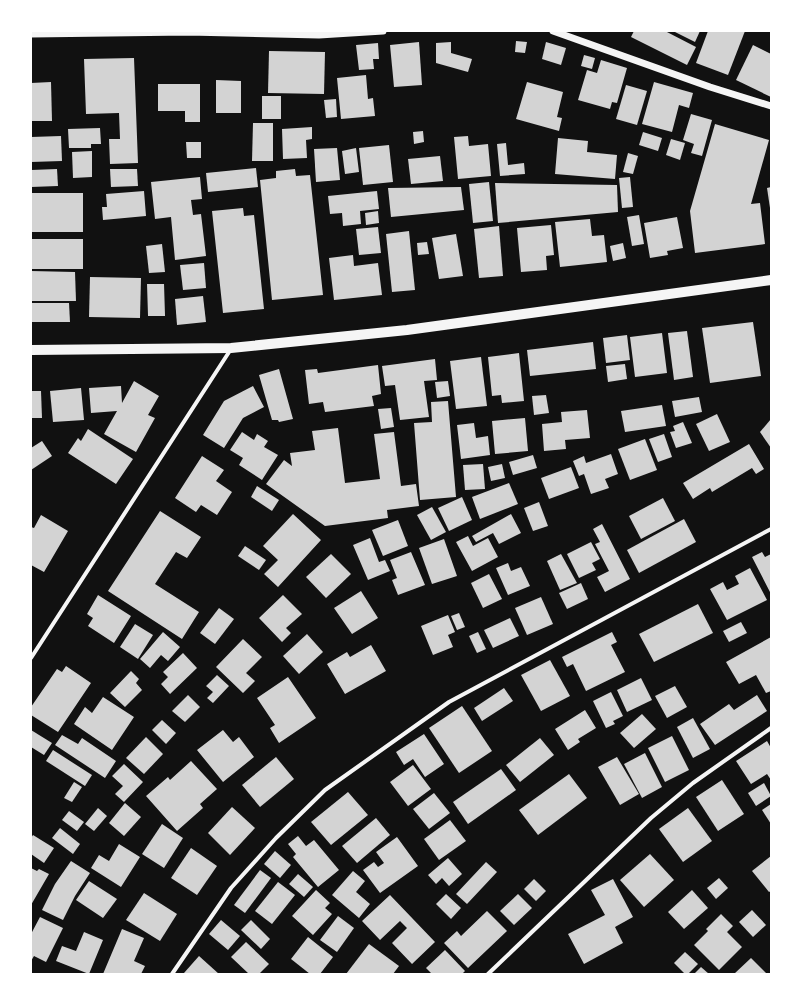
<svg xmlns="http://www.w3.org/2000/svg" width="802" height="1005" font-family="'Golos Text',sans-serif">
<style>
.building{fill:#d3d3d3}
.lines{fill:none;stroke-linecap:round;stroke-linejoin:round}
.minor{stroke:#f5f5f5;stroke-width:4}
.tertiary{stroke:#f5f5f5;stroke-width:7}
.primary{stroke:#f5f5f5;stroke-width:10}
</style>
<rect width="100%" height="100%" fill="#111"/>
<!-- building -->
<g class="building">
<path d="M 634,31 L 665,31 L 696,47 L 687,65 L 631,37 Z"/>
<path d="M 673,31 L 700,31 L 695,42 Z"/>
<path d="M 708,31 L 745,31 L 728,75 L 696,63 Z"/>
<path d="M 516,41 L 527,42 L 525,53 L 515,52 Z"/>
<path d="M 419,42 L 422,85 L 394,87 L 390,45 Z"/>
<path d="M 451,42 L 451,53 L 472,59 L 468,72 L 436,63 L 436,43 Z"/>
<path d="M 546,42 L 566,48 L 561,65 L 542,59 Z"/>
<path d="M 378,43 L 379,59 L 373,59 L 374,69 L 359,70 L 356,45 Z"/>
<path d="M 753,45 L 771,54 L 771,97 L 736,80 Z"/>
<path d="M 269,51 L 325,52 L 324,94 L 268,93 Z"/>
<path d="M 584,55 L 595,58 L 592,69 L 581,66 Z"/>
<path d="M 134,58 L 138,163 L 110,164 L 109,139 L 120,139 L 119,113 L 86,114 L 84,59 Z"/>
<path d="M 601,60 L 627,68 L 617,103 L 612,102 L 610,109 L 578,100 L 587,70 L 597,73 Z"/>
<path d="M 366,75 L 368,99 L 373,98 L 375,116 L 341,119 L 337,78 Z"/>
<path d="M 216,80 L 241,81 L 241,113 L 216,113 Z"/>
<path d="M 51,82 L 52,121 L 31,121 L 31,83 Z"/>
<path d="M 527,82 L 563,92 L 557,117 L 562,118 L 559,131 L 516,119 Z"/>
<path d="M 654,82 L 693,93 L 689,108 L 679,105 L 672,132 L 642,124 Z"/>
<path d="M 158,84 L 200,84 L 200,122 L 185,122 L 185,111 L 158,111 Z"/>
<path d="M 626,85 L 647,91 L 637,125 L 616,119 Z"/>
<rect x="262" y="96" width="19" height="23"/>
<path d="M 336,99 L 337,117 L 326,118 L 324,100 Z"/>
<path d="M 691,114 L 712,120 L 702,156 L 691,153 L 694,144 L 683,140 Z"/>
<path d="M 253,123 L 273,123 L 273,161 L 252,161 Z"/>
<path d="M 715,124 L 769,140 L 751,204 L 760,203 L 765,244 L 695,253 L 690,211 Z"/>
<path d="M 312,127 L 312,139 L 306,140 L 307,158 L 283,159 L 282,129 Z"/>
<path d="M 100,128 L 101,144 L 91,144 L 91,148 L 69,148 L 68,129 Z"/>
<path d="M 423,131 L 424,142 L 414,144 L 413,132 Z"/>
<path d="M 643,132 L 662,138 L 658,151 L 639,145 Z"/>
<path d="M 61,136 L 62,161 L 31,162 L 31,137 Z"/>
<path d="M 468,136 L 469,146 L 488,144 L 491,176 L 458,179 L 454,137 Z"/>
<path d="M 558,138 L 588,141 L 587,152 L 617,155 L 615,179 L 555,174 Z"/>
<path d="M 671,139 L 685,143 L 680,160 L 666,155 Z"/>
<path d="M 186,142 L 201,142 L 201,158 L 187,158 Z"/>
<path d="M 506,143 L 508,165 L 524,163 L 525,174 L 500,176 L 497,144 Z"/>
<path d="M 389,145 L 393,182 L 363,185 L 359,148 Z"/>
<path d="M 337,148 L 340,180 L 316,182 L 314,149 Z"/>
<path d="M 356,148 L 359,172 L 345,174 L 342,151 Z"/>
<path d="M 92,151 L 92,177 L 73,178 L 72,152 Z"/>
<path d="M 628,153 L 638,156 L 633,174 L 623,172 Z"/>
<path d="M 440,156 L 443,181 L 411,184 L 408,159 Z"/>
<path d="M 256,168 L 258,187 L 208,192 L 206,173 Z"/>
<path d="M 57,169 L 58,186 L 31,187 L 31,170 Z"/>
<path d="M 110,169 L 137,169 L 138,186 L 111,187 Z"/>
<path d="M 295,169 L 296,176 L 310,175 L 323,295 L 272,300 L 260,180 L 276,178 L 276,171 Z"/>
<path d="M 200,177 L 202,199 L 191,200 L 193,215 L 201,214 L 206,256 L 175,260 L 171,217 L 155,219 L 151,182 Z"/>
<path d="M 630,177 L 633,207 L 622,208 L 619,178 Z"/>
<path d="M 489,182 L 493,221 L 473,223 L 469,184 Z"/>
<path d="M 495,183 L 617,185 L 618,212 L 498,223 Z"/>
<path d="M 461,187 L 464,210 L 391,217 L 388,188 Z"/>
<path d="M 771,187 L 771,208 L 770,208 L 767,188 Z"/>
<path d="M 144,191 L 146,216 L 103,220 L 102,207 L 107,207 L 106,194 Z"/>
<path d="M 377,191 L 379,209 L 360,211 L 361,224 L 343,226 L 342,213 L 330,214 L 328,196 Z"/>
<rect x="31" y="193" width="52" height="39"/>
<path d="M 243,208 L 244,216 L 254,215 L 264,309 L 223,313 L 212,211 Z"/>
<path d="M 378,211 L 379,223 L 366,225 L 365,213 Z"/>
<path d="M 639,215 L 644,244 L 632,246 L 627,217 Z"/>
<path d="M 677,217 L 683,248 L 667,251 L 668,255 L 650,258 L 644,223 Z"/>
<path d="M 590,219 L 592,236 L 604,235 L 607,262 L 560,267 L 555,222 Z"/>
<path d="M 551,225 L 554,255 L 546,256 L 547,270 L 521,272 L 517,228 Z"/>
<path d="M 499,226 L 503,276 L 479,278 L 474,229 Z"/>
<path d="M 378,227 L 381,253 L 359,255 L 356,229 Z"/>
<path d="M 409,231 L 415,290 L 392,292 L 386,234 Z"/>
<path d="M 456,234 L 463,276 L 439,279 L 432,238 Z"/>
<rect x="31" y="239" width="52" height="30"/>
<path d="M 427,242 L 429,254 L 418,255 L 417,243 Z"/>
<path d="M 623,243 L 626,258 L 613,261 L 610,246 Z"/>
<path d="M 162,244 L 165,272 L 149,273 L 146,246 Z"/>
<path d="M 353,255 L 354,266 L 378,263 L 382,295 L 334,300 L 329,258 Z"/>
<path d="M 204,263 L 206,288 L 183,290 L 180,265 Z"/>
<path d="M 31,271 L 75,272 L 76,301 L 31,301 Z"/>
<path d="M 90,277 L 141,278 L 140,318 L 89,317 Z"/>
<path d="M 147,284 L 164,284 L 165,316 L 148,316 Z"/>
<path d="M 203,296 L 206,322 L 177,325 L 175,299 Z"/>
<path d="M 31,303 L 69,303 L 70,322 L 31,322 Z"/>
<path d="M 753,322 L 761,376 L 710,383 L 702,328 Z"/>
<path d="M 687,331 L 693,377 L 674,380 L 668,333 Z"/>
<path d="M 662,333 L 667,373 L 635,377 L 630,337 Z"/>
<path d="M 627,335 L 630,360 L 606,363 L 603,338 Z"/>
<path d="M 593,342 L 596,369 L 530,376 L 527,350 Z"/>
<path d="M 519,353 L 524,401 L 502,403 L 501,395 L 492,396 L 488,357 Z"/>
<path d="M 481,357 L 487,406 L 456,409 L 450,361 Z"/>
<path d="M 435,359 L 437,380 L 424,381 L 429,417 L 400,420 L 395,385 L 385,386 L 382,366 Z"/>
<path d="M 625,364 L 627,379 L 608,382 L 606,366 Z"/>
<path d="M 378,365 L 381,394 L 372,396 L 374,406 L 325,412 L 323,402 L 309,404 L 305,370 L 317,369 L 318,373 Z"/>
<path d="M 279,369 L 293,419 L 279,422 L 278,420 L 272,420 L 259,375 Z"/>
<path d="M 134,381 L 159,396 L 148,415 L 155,418 L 136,452 L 104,434 L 117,411 L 91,413 L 89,388 L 121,386 L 122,403 Z"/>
<path d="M 448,381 L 450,396 L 437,398 L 435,382 Z"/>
<path d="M 253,386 L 264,407 L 243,418 L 224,448 L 203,435 L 224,401 Z"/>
<path d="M 81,388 L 84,420 L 53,422 L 50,391 Z"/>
<path d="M 31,391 L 41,391 L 42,418 L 31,418 Z"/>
<path d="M 546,395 L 549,413 L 534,415 L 532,396 Z"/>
<path d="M 699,397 L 702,412 L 675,417 L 672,401 Z"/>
<path d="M 448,401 L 456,497 L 420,500 L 414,423 L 432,422 L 431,402 Z"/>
<path d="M 662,405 L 666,426 L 625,432 L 621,411 Z"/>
<path d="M 391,408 L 394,427 L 381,429 L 378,409 Z"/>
<path d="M 587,410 L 590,438 L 565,440 L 566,449 L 544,451 L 542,424 L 562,422 L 561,412 Z"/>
<path d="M 717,414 L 730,442 L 709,451 L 696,424 Z"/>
<path d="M 525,418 L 528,451 L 495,454 L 492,421 Z"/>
<path d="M 771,419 L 771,448 L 760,432 Z"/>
<path d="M 683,422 L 692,443 L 676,448 L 670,432 L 675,431 L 673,426 Z"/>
<path d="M 474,423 L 476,438 L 488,436 L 490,455 L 461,459 L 457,425 Z"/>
<path d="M 338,428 L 345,483 L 380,479 L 374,434 L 394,432 L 401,486 L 416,484 L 419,506 L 387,510 L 388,518 L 325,526 L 266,484 L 284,460 L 292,466 L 290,453 L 315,450 L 312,431 Z"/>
<path d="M 88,429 L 133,459 L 116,484 L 68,453 L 78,438 L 81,441 Z"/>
<path d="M 242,432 L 254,440 L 257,434 L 268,441 L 264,447 L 278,455 L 262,480 L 239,465 L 243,458 L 230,450 Z"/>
<path d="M 664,434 L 672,457 L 658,462 L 649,439 Z"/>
<path d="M 645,439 L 657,470 L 630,480 L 618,449 Z"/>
<path d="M 42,441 L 52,456 L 31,470 L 31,448 Z"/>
<path d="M 749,444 L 764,469 L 756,474 L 752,468 L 712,492 L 710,488 L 693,499 L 683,483 Z"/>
<path d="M 611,454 L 618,474 L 605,479 L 609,488 L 591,494 L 584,474 L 579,476 L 573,461 L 584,456 L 586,463 Z"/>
<path d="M 533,455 L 537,468 L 513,475 L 509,462 Z"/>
<path d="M 202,456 L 224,470 L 216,481 L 232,492 L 217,515 L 201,505 L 196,512 L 175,498 Z"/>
<path d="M 483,464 L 485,489 L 465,490 L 463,465 Z"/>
<path d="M 502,464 L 505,478 L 491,481 L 488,467 Z"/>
<path d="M 571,467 L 579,488 L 549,499 L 541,478 Z"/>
<path d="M 509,483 L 518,504 L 480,519 L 472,497 Z"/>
<path d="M 257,486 L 279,500 L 272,511 L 251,497 Z"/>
<path d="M 462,497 L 472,520 L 449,531 L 438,508 Z"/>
<path d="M 663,498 L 675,521 L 641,539 L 629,516 Z"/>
<path d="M 539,502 L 548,526 L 533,531 L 524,508 Z"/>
<path d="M 432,507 L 446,532 L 431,540 L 417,515 Z"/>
<path d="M 160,511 L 201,537 L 187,558 L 176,552 L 155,584 L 199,612 L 182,639 L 108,591 Z"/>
<path d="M 293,514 L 321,540 L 278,587 L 264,574 L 278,560 L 263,546 Z"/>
<path d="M 511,514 L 521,533 L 499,544 L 493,533 L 476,542 L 472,536 Z"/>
<path d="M 41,515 L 68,531 L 44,572 L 31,565 L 31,527 L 34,528 Z"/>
<path d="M 684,519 L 696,542 L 639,573 L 627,550 Z"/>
<path d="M 398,520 L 408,546 L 383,556 L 372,530 Z"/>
<path d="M 602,524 L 630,579 L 605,592 L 597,577 L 609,571 L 595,544 L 600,542 L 593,529 Z"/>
<path d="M 468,536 L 473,546 L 488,538 L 498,557 L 472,571 L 456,542 Z"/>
<path d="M 370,538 L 379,562 L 385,560 L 390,571 L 368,580 L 353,545 Z"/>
<path d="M 444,539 L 457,576 L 432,584 L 419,548 Z"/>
<path d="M 591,542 L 600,559 L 592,563 L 596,570 L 579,578 L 567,554 Z"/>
<path d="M 245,546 L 266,560 L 259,570 L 238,556 Z"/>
<path d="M 411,552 L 425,585 L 398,595 L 392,580 L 397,578 L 390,560 Z"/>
<path d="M 762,552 L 765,557 L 771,554 L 771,594 L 752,557 Z"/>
<path d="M 331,554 L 351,574 L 326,598 L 306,577 Z"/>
<path d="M 561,554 L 577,583 L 560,590 L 547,561 Z"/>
<path d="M 508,563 L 511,571 L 521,567 L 530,586 L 508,595 L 496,568 Z"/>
<path d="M 750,568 L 767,600 L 727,620 L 710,589 L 723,582 L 727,590 L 739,584 L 735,576 Z"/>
<path d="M 489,574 L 502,599 L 483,608 L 471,583 Z"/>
<path d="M 581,583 L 588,599 L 567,609 L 559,593 Z"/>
<path d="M 361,591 L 378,618 L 352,634 L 334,608 Z"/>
<path d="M 98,595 L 131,616 L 114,643 L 88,626 L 93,618 L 87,614 Z"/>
<path d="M 283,595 L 302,614 L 286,628 L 291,633 L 282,642 L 259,618 Z"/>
<path d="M 541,597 L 553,624 L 527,635 L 515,608 Z"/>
<path d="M 698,604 L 713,633 L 654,662 L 639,634 Z"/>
<path d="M 219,608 L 234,619 L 215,644 L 200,633 Z"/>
<path d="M 459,613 L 465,627 L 457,630 L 451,616 Z"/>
<path d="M 448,615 L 455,632 L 448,635 L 453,647 L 433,655 L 421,626 Z"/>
<path d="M 510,618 L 519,636 L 493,648 L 484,630 Z"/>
<path d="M 741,622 L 747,633 L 729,642 L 723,631 Z"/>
<path d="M 135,624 L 153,635 L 138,659 L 120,647 Z"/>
<path d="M 163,632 L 180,647 L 168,661 L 161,655 L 150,668 L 140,659 Z"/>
<path d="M 478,632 L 486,649 L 477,653 L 469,636 Z"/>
<path d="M 612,632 L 617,642 L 611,645 L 625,672 L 586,691 L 573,664 L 567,667 L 562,657 Z"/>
<path d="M 307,634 L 323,652 L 299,674 L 283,656 Z"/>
<path d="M 771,637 L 771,691 L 766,693 L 756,675 L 739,684 L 726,662 Z"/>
<path d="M 243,639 L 262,657 L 246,673 L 255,681 L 243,693 L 216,667 Z"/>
<path d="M 371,645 L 386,671 L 345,694 L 327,664 L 347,652 L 350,657 Z"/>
<path d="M 183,653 L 197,668 L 170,694 L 161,684 L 168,677 L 163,672 Z"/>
<path d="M 550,660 L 570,696 L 541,711 L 521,675 Z"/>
<path d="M 66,666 L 91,683 L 58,732 L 31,715 L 31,707 L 57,669 L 62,672 Z"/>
<path d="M 131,671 L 139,679 L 136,683 L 142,690 L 125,707 L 110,693 Z"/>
<path d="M 217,675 L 229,686 L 213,703 L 207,698 L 213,692 L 206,686 Z"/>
<path d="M 288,677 L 316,718 L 279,743 L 270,728 L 275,725 L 257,698 Z"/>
<path d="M 641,678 L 652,700 L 627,712 L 617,690 Z"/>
<path d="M 675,686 L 687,707 L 667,718 L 655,696 Z"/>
<path d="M 504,688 L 513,701 L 482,721 L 474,708 Z"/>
<path d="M 611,692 L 623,716 L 613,721 L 615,724 L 606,728 L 593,701 Z"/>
<path d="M 188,695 L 200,707 L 185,722 L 172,711 Z"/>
<path d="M 757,695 L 767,711 L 715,745 L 700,724 L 729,704 L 734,710 Z"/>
<path d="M 103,697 L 134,717 L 112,750 L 74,724 L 85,707 L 92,713 Z"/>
<path d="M 462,706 L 492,751 L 459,773 L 429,728 Z"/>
<path d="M 585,710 L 596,728 L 578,739 L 580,742 L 568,750 L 555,729 Z"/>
<path d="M 642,714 L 656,729 L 634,748 L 620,733 Z"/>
<path d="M 693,718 L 710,749 L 693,758 L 677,727 Z"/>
<path d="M 162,720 L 176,733 L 166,744 L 152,730 Z"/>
<path d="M 31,730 L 52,743 L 44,755 L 31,747 Z"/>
<path d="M 223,730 L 233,742 L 239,737 L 254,757 L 223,782 L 197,750 Z"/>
<path d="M 424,734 L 444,764 L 425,777 L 413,759 L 404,765 L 396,752 Z"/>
<path d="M 62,735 L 78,744 L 82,738 L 116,761 L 105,778 L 55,745 Z"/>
<path d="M 672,736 L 689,770 L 665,782 L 648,748 Z"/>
<path d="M 146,737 L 163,754 L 144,774 L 126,758 Z"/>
<path d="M 540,738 L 554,755 L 520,782 L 506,765 Z"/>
<path d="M 767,741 L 771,748 L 771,780 L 767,774 L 751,784 L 736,761 Z"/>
<path d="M 53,750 L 92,775 L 85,786 L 46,761 Z"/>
<path d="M 645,753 L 662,787 L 642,798 L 624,764 Z"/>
<path d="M 276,757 L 294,779 L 260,807 L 242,785 Z"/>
<path d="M 617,757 L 639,794 L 620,805 L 598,767 Z"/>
<path d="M 191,761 L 217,789 L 200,804 L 203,808 L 177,831 L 146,796 L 168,777 L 170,780 Z"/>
<path d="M 124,764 L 143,782 L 124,802 L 115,794 L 123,786 L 112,776 Z"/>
<path d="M 413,765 L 431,789 L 408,806 L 390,782 Z"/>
<path d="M 501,769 L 516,790 L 468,824 L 453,802 Z"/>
<path d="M 569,774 L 587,798 L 538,835 L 519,810 Z"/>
<path d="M 722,780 L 744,814 L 718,831 L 696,797 Z"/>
<path d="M 74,782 L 82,787 L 72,802 L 64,798 Z"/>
<path d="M 764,783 L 771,796 L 756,806 L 748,793 Z"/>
<path d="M 348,792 L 368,815 L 331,845 L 311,822 Z"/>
<path d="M 434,793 L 450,813 L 429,829 L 413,809 Z"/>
<path d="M 125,803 L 141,817 L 124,836 L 109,823 Z"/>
<path d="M 771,804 L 771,824 L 762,810 Z"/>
<path d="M 232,807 L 255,828 L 230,855 L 208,833 Z"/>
<path d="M 98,808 L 107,816 L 94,831 L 85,824 Z"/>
<path d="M 688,808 L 712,841 L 683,862 L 659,829 Z"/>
<path d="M 69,811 L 84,822 L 77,831 L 62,820 Z"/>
<path d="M 376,818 L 390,835 L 357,863 L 342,846 Z"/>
<path d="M 450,820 L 466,841 L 439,860 L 424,839 Z"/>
<path d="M 162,824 L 183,838 L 164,868 L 142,854 Z"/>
<path d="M 60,828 L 80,844 L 73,854 L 52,838 Z"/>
<path d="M 33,835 L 54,848 L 44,863 L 31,854 L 31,838 Z"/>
<path d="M 298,836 L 306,846 L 314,840 L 339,870 L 318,887 L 293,857 L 296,854 L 288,844 Z"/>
<path d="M 397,837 L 418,866 L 380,893 L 363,870 L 374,862 L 378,867 L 384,863 L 376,852 Z"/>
<path d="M 119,844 L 140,857 L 121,887 L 91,868 L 99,855 L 109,861 Z"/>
<path d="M 191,848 L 217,866 L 197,895 L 171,878 Z"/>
<path d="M 275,851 L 291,865 L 280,878 L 264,864 Z"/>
<path d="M 650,854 L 674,880 L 644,907 L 620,880 Z"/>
<path d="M 771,856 L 771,891 L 769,892 L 752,871 Z"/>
<path d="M 448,858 L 462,874 L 449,886 L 442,878 L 436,884 L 428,875 Z"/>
<path d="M 71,861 L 90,873 L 75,896 L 63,920 L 42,910 L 55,884 Z"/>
<path d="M 486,862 L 497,872 L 467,904 L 456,894 Z"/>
<path d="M 31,868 L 37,871 L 39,869 L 49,874 L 31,905 Z"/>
<path d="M 260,870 L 271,878 L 245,913 L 234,905 Z"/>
<path d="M 353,871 L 365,881 L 356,892 L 370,904 L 359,918 L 332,895 Z"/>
<path d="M 298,874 L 313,887 L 304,897 L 289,884 Z"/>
<path d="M 719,878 L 728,888 L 716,899 L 707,888 Z"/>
<path d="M 534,879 L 546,891 L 536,901 L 524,889 Z"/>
<path d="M 613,879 L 633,917 L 615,927 L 623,943 L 584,964 L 568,934 L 605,915 L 591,890 Z"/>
<path d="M 89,881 L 117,899 L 103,918 L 76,900 Z"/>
<path d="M 278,882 L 295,895 L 272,924 L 255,911 Z"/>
<path d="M 316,890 L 330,903 L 325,908 L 332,914 L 313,935 L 292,916 Z"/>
<path d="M 692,890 L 708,908 L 684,929 L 668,912 Z"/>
<path d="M 144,893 L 177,914 L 160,941 L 126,920 Z"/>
<path d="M 446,894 L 461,908 L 451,919 L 436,904 Z"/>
<path d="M 518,894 L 532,908 L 514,925 L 500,911 Z"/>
<path d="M 390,895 L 435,942 L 412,964 L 392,943 L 407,928 L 400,921 L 380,940 L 362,921 Z"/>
<path d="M 752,910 L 766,925 L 753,937 L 739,922 Z"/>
<path d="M 487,911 L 507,931 L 468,968 L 444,943 L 457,931 L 461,936 Z"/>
<path d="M 721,914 L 733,926 L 727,932 L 742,947 L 719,970 L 694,945 L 708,931 L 706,929 Z"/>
<path d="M 338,916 L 354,928 L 337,952 L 320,940 Z"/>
<path d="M 40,917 L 63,928 L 46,962 L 34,956 L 31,961 L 31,934 Z"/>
<path d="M 221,920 L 240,936 L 228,950 L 209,934 Z"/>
<path d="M 251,920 L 270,939 L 261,949 L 241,930 Z"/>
<path d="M 122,929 L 144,938 L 134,961 L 145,966 L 141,974 L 103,974 Z"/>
<path d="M 84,932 L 103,940 L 89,974 L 56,961 L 62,946 L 76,951 Z"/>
<path d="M 308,937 L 333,957 L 320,974 L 310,974 L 291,959 Z"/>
<path d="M 246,942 L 269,964 L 259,974 L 249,974 L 231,957 Z"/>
<path d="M 369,944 L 399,966 L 393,974 L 346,974 Z"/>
<path d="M 445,950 L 465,971 L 462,974 L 432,974 L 426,968 Z"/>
<path d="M 685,952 L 698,964 L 688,974 L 685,974 L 674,963 Z"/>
<path d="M 199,956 L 219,974 L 184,973 Z"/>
<path d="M 751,958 L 767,974 L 734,974 Z"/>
<path d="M 701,967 L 709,974 L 694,974 Z"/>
</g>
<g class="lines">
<!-- minor -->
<g class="minor">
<path d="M 31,658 L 231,349"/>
<path d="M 172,974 L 231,888 L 276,838 L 325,790 L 449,702 L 771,529"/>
<path d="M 488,974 L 651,818 L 693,783 L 771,728"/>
</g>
<!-- tertiary -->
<g class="tertiary">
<path d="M 553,31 L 710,87 L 771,106"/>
<path d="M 31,34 L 188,32 L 319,35 L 383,31"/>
</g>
<!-- primary -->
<path class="primary" d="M 31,350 L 231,348 L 407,330 L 771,280"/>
</g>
<!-- border -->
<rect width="802" height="1005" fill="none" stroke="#ffffff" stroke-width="64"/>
</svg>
